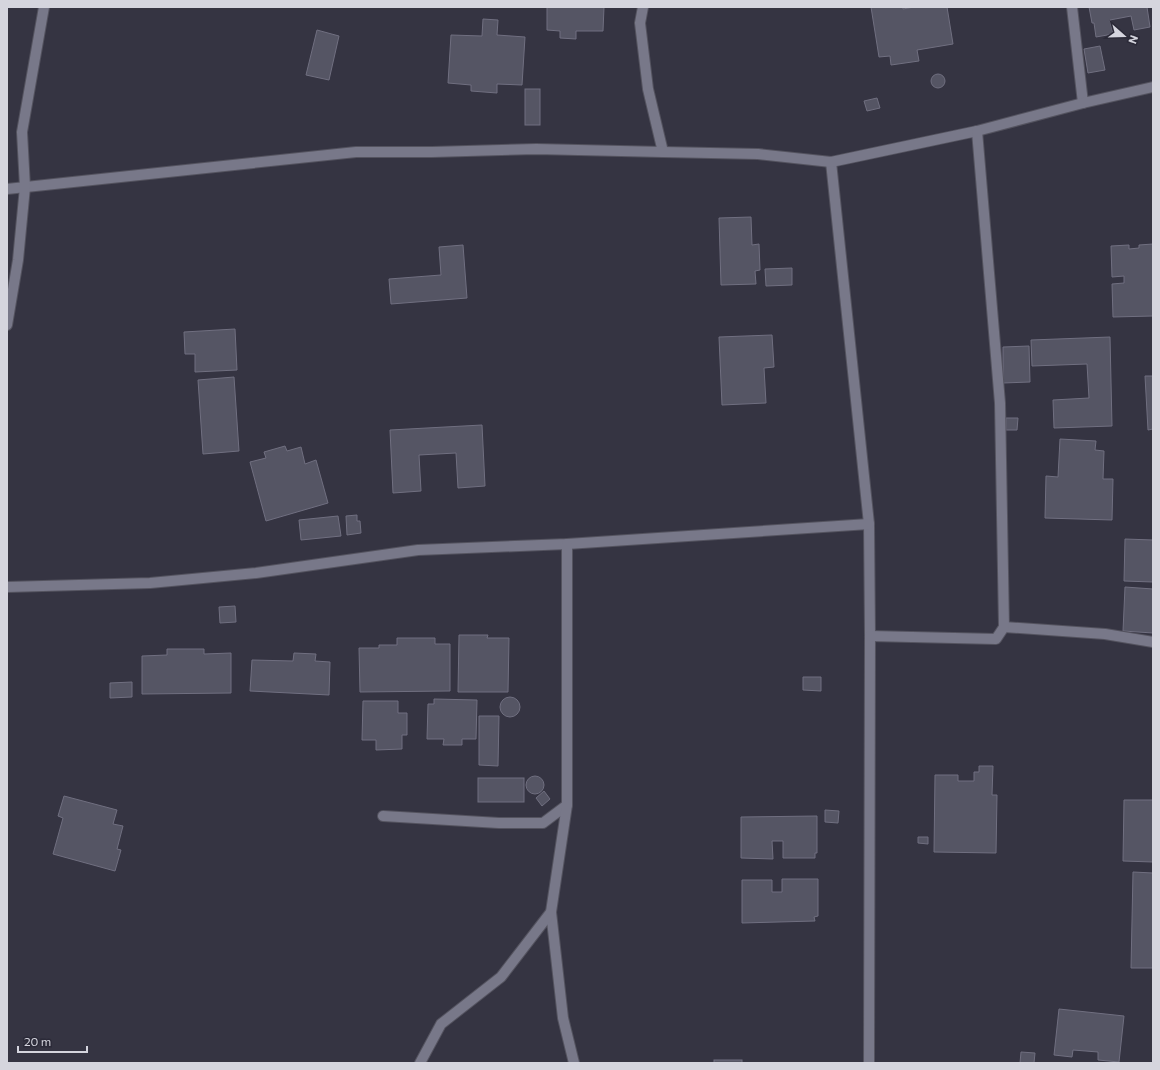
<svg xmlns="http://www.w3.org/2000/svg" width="1160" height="1070" font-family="Commissioner,sans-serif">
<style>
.building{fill:#555564;stroke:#706f80}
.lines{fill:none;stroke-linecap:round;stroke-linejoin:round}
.minor-casing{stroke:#54535f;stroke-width:12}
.minor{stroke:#787889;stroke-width:10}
</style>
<rect width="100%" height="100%" fill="#353442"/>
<!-- building -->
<g class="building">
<path d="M 547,7 L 604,7 L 603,31 L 576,31 L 576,39 L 560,38 L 560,31 L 547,30 Z"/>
<path d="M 871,7 L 903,7 L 903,9 L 914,7 L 947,7 L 953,44 L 917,50 L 919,61 L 891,65 L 890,56 L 879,57 Z"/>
<path d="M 1089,7 L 1147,7 L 1150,27 L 1134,30 L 1131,16 L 1110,20 L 1113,34 L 1096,37 L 1094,23 L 1092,23 Z"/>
<path d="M 483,19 L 498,20 L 497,35 L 525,37 L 522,85 L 497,84 L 497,93 L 471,91 L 471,85 L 448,83 L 451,35 L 482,36 Z"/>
<path d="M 317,30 L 339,36 L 329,80 L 306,75 Z"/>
<path d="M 1100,46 L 1105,70 L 1088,73 L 1084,49 Z"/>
<circle cx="938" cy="81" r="7"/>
<rect x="525" y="89" width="15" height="36"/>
<path d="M 877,98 L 880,108 L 867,111 L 864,101 Z"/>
<path d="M 751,217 L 752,245 L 759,244 L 760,270 L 755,271 L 756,284 L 721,285 L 719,218 Z"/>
<path d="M 1153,244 L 1153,316 L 1113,317 L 1112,284 L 1124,283 L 1124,276 L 1112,277 L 1111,246 L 1129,245 L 1129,249 L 1139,248 L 1139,245 Z"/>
<path d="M 463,245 L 467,298 L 391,304 L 389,279 L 441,275 L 439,247 Z"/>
<path d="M 792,268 L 792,285 L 766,286 L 765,269 Z"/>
<path d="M 235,329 L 237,370 L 195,372 L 195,354 L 185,354 L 184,332 Z"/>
<path d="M 772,335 L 774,367 L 764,368 L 766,403 L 722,405 L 719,337 Z"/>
<path d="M 1110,337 L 1112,426 L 1054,428 L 1053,400 L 1089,398 L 1087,364 L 1032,366 L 1031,340 Z"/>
<path d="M 1029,346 L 1030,382 L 1003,383 L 1003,347 Z"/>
<path d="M 1145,376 L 1153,376 L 1153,429 L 1148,430 Z"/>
<path d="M 234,377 L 239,451 L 203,454 L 198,380 Z"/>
<path d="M 1006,418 L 1018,418 L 1017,430 L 1006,430 Z"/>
<path d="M 482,425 L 485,486 L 458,488 L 456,453 L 419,455 L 421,491 L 393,493 L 390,430 Z"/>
<path d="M 1060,439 L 1096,441 L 1095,450 L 1104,451 L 1103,479 L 1113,479 L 1112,520 L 1045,518 L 1046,476 L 1058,477 Z"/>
<path d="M 285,446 L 287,451 L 301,447 L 305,464 L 316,460 L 328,503 L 266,521 L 250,462 L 266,458 L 264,452 Z"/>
<path d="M 357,515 L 357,521 L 360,521 L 361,533 L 347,535 L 346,516 Z"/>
<path d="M 338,516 L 341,536 L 301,540 L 299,520 Z"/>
<path d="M 1125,539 L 1153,540 L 1153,582 L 1124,581 Z"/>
<path d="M 1125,587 L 1153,589 L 1153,633 L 1123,631 Z"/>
<path d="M 235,606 L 236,622 L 220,623 L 219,607 Z"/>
<path d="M 459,635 L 488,635 L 487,638 L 509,638 L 508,692 L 458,692 Z"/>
<path d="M 397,638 L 435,638 L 435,644 L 450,644 L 450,691 L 360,692 L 359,648 L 379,648 L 379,645 L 397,645 Z"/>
<path d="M 167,649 L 204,649 L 204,654 L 231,653 L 231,693 L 142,694 L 142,656 L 167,655 Z"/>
<path d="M 294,653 L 316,654 L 315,661 L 330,662 L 329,695 L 250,691 L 252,660 L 293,661 Z"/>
<path d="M 803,677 L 821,677 L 821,691 L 803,690 Z"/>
<path d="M 132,682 L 132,697 L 110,698 L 110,683 Z"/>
<circle cx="510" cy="707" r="10"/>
<path d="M 434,699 L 477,700 L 476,739 L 462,739 L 462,745 L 443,745 L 444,739 L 427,739 L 428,704 L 434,704 Z"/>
<path d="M 363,701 L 398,701 L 398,713 L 407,713 L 407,735 L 402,735 L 402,749 L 376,750 L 376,740 L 362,740 Z"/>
<path d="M 479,716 L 499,716 L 498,766 L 479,765 Z"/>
<path d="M 979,766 L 993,766 L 992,795 L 997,795 L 996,853 L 934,852 L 935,775 L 958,775 L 958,781 L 974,781 L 974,772 L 979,772 Z"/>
<circle cx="535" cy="785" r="9"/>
<rect x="478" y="778" width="46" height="24"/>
<path d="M 544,791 L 550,799 L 542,806 L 536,798 Z"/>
<path d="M 64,796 L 117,810 L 113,824 L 123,826 L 117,849 L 121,850 L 115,871 L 53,854 L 63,818 L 58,816 Z"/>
<path d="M 1124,800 L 1153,800 L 1153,862 L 1123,861 Z"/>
<path d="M 825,810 L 839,811 L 838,823 L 825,822 Z"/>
<path d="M 817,816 L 817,853 L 815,853 L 815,858 L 783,858 L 783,841 L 772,841 L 773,859 L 741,858 L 741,817 Z"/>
<path d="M 918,837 L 928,837 L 928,844 L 918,843 Z"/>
<path d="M 1133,872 L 1153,873 L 1153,968 L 1131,968 Z"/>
<path d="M 782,879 L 818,879 L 818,916 L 814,917 L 815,921 L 742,923 L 742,880 L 772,880 L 772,892 L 782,892 Z"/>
<path d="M 1059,1009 L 1124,1016 L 1119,1062 L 1098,1060 L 1098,1052 L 1073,1050 L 1072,1057 L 1054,1055 Z"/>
<path d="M 1021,1052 L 1035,1053 L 1034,1063 L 1020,1063 Z"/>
<rect x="714" y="1060" width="28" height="3"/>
</g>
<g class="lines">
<defs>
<g id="minor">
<path d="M 643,7 L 640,23 L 648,89 L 663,152"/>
<path d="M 1072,7 L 1083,103"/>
<path d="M 831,162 L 869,524 L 870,636 L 869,1063"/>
<path d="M 7,189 L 356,152 L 432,152 L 536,149 L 663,152 L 758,154 L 831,162 L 977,131 L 1083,103 L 1153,87"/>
<path d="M 7,325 L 18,260 L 25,187 L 22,132 L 44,7"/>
<path d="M 7,587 L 150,583 L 256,573 L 418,550 L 567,544 L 869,524"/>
<path d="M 1004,627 L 1105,634 L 1153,642"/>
<path d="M 870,636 L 996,639 L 1004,627 L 1000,403 L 977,131"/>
<path d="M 383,816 L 499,823 L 543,823 L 567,805"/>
<path d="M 551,912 L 563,1018 L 574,1063"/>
<path d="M 420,1063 L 441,1024 L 501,977 L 551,912 L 567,805 L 567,544"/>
</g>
</defs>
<!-- minor casing -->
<use href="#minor" class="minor-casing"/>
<!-- minor -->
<use href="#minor" class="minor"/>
</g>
<!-- border -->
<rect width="1160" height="1070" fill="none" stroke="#d5d5de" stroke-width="16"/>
<!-- north arrow -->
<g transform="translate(1124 36) rotate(110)" stroke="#2b2a38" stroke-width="3" paint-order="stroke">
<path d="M0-3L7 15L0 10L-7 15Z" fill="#d5d5de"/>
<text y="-6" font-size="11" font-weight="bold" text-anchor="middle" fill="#d5d5de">N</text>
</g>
<!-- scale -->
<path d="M18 1046v6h69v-6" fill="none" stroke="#d5d5de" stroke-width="2"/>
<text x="24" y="1046" font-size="12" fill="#d5d5de" stroke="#2b2a38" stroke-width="3" paint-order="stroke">20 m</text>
</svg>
